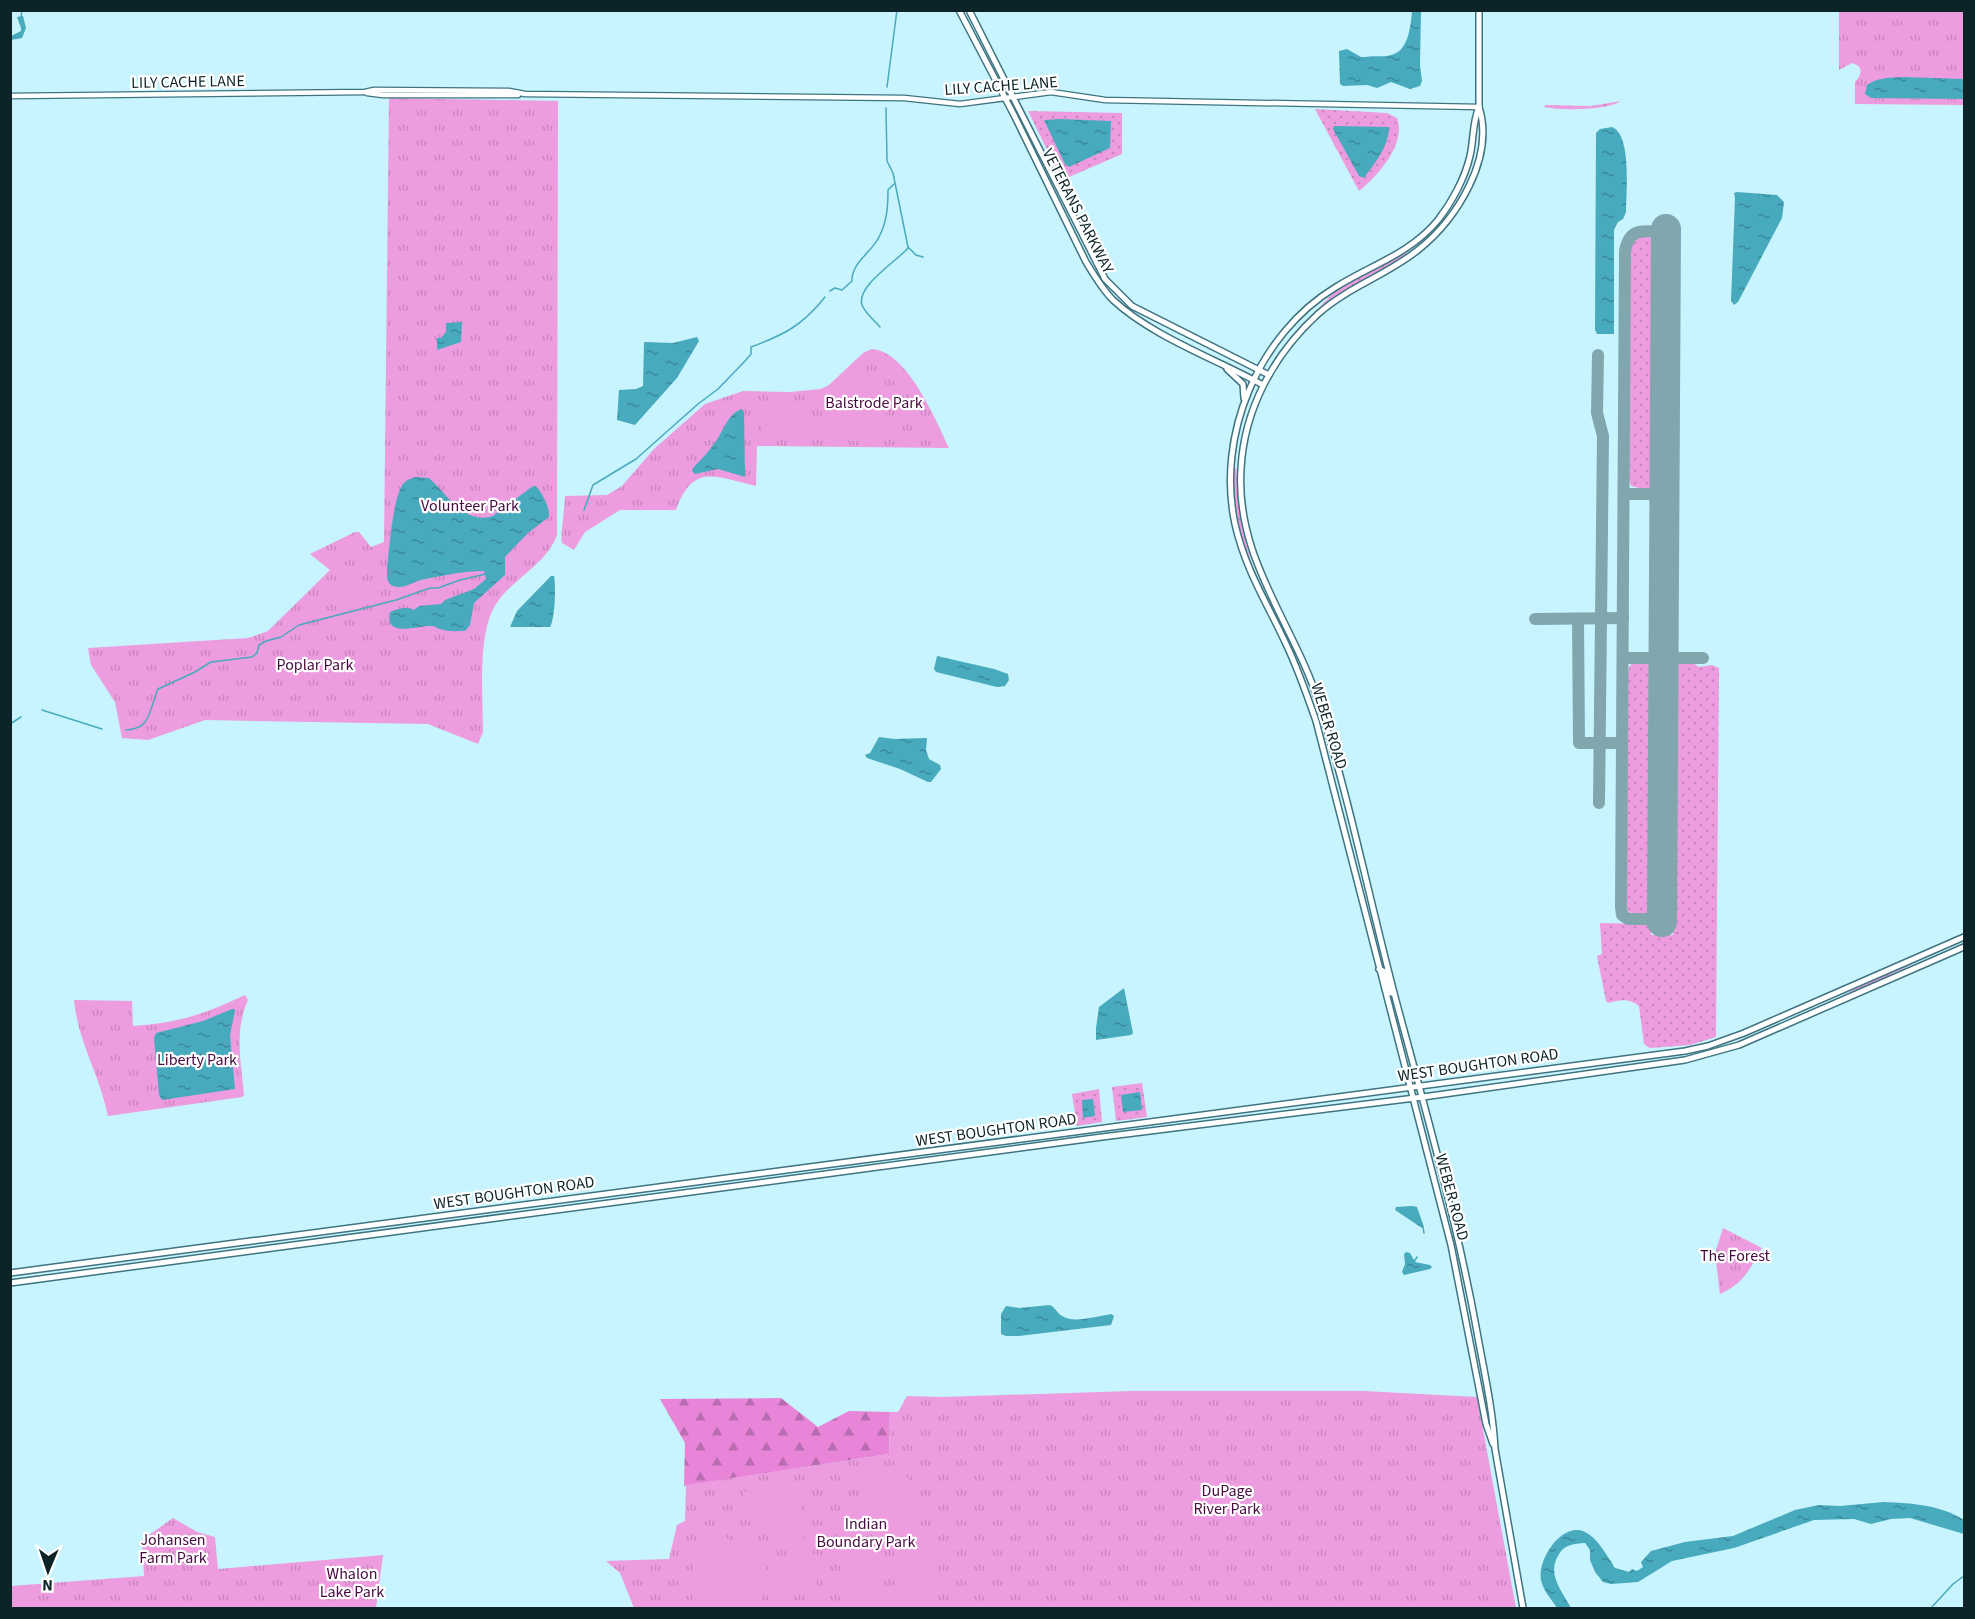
<svg xmlns="http://www.w3.org/2000/svg" width="1975" height="1619" font-family="'Source Sans 3',sans-serif">
<style>
.grass{fill:url(#grass-dots)}
.forest{fill:url(#forest-firs)}
.park{fill:url(#park-tufts)}
.pitch{fill:#ed9cdf}
.water{fill:url(#water-ripples)}
.lines{fill:none;stroke-linecap:round;stroke-linejoin:round}
.stream{stroke:#47aabd;stroke-width:1.5}
.taxiway{stroke:#81a6ae;stroke-width:12}
.runway{stroke:#81a6ae;stroke-width:30}
.tertiary-casing{stroke:#3e7480;stroke-width:7}
.secondary-casing{stroke:#3e7480;stroke-width:8}
.tertiary{stroke:#fff;stroke-width:4.5}
.secondary{stroke:#fff;stroke-width:5}
.labels{text-anchor:middle;dominant-baseline:central;stroke-width:4.5;stroke-linejoin:round;paint-order:stroke}
.street-label{font-size:16px;fill:#0c2328;stroke:#fff}
.park-label{font-size:16px;fill:#480a41;stroke:#fff}
</style>
<defs>
<pattern id="grass-dots" width="8" height="8" patternUnits="userSpaceOnUse" patternTransform="scale(1.5)"><rect width="8" height="8" fill="#ed9cdf"/><path d="M2 2h.1M6 6h.1" fill="none" stroke="#ca86bf" stroke-width="1.8" stroke-linecap="round"/></pattern>
<pattern id="forest-firs" width="22" height="20" patternUnits="userSpaceOnUse" patternTransform="scale(1.5)"><rect width="22" height="20" fill="#e885d9"/><path d="M5 1l3.5 6h-7zM16 11l3.5 6h-7z" fill="#ba6cb0"/></pattern>
<pattern id="park-tufts" width="24" height="20" patternUnits="userSpaceOnUse" patternTransform="scale(1.5)"><rect width="24" height="20" fill="#ed9cdf"/><path d="M3 7l-1-3M5 7V3M7 7l1-3M15 17l-1-3M17 17v-4M19 17l1-3" fill="none" stroke="#ca86bf"/></pattern>
<pattern id="water-ripples" width="26" height="14" patternUnits="userSpaceOnUse" patternTransform="scale(1.5)"><rect width="26" height="14" fill="#47aabd"/><path d="M2 4q2-2 4 0t4 0M15 11q2-2 4 0t4 0" fill="none" stroke="#3a8a9a"/></pattern>
</defs>
<rect width="100%" height="100%" fill="#c7f4fe"/>
<!-- grass -->
<g class="grass">
<path d="M 1621,101 C 1608,110 1561,111 1544,107 L 1546,105 L 1591,106 Z"/>
<path d="M 1315,109 L 1387,113 L 1397,118 C 1407,143 1377,177 1359,191 Z"/>
<path d="M 1028,111 L 1122,113 L 1122,154 L 1062,180 Z"/>
<path d="M 1645,236 L 1658,240 L 1656,487 L 1643,489 L 1631,486 L 1628,476 L 1628,297 L 1629,249 L 1633,239 Z"/>
<path d="M 1406,253 L 1407,254 C 1378,273 1346,287 1319,310 L 1318,309 L 1337,289 Z"/>
<path d="M 1234,468 L 1236,468 L 1242,526 L 1252,566 C 1235,539 1233,500 1234,468 Z"/>
<path d="M 1640,662 L 1654,666 L 1653,912 L 1641,915 L 1628,912 L 1626,902 L 1625,880 L 1627,675 L 1630,665 Z"/>
<path d="M 1693,663 L 1699,667 L 1712,665 L 1719,668 L 1716,1037 L 1690,1045 L 1650,1048 L 1644,1044 L 1639,1006 C 1628,998 1620,1000 1608,1003 L 1606,1001 L 1597,956 L 1602,954 L 1600,923 L 1651,924 L 1651,935 L 1673,935 L 1671,921 L 1673,667 L 1679,664 Z"/>
<path d="M 1921,960 L 1832,1003 L 1858,987 Z"/>
<path d="M 1142,1083 L 1147,1117 L 1116,1121 L 1112,1087 Z"/>
<path d="M 1099,1089 L 1102,1122 L 1077,1126 L 1072,1094 Z"/>
</g>
<!-- forest -->
<path class="forest" d="M 781,1398 L 818,1427 L 849,1411 L 890,1412 L 889,1454 L 684,1486 L 685,1443 L 660,1399 Z"/>
<!-- park -->
<g class="park">
<path d="M 1839,11 L 1964,11 L 1964,105 L 1855,104 L 1855,82 C 1862,75 1864,66 1852,63 L 1839,70 Z"/>
<path d="M 389,98 L 558,101 L 557,535 C 546,565 513,578 496,604 C 477,633 483,696 483,732 L 478,744 L 428,724 L 205,720 L 148,740 L 122,738 L 115,702 L 91,665 L 88,648 L 248,638 L 268,631 L 330,570 L 310,554 L 355,532 L 359,532 L 371,547 L 384,542 Z"/>
<path d="M 872,349 C 907,351 936,420 949,448 L 757,446 L 756,486 C 717,477 693,462 676,510 L 620,510 L 585,532 L 574,550 L 562,543 C 560,537 565,506 565,496 L 607,495 L 622,486 L 654,449 L 705,404 L 743,391 L 790,392 L 821,389 L 829,385 L 863,353 Z"/>
<path d="M 245,995 L 248,1000 C 234,1031 241,1062 244,1095 L 242,1097 L 108,1116 C 100,1076 78,1042 74,1000 L 132,1001 L 133,1026 C 178,1023 205,1014 245,995 Z"/>
<path d="M 1723,1228 L 1762,1248 C 1749,1270 1744,1283 1720,1294 L 1715,1253 Z"/>
<path d="M 1131,1391 L 1364,1391 L 1477,1397 L 1516,1608 L 634,1608 L 620,1573 L 606,1561 L 669,1559 L 677,1525 L 685,1521 L 686,1485 L 889,1454 L 890,1412 L 898,1412 L 907,1396 L 943,1397 Z"/>
<path d="M 173,1518 L 197,1532 L 215,1537 L 218,1569 L 383,1555 L 376,1608 L 11,1608 L 11,1586 L 144,1576 L 142,1540 Z"/>
</g>
<!-- pitch -->
<g class="pitch">
<path d="M 853,369 L 886,383 L 886,441 L 823,441 L 822,395 Z"/>
<path d="M 762,404 L 811,404 L 810,433 L 761,432 Z"/>
<path d="M 346,579 L 356,580 L 355,597 L 344,596 Z"/>
<circle cx="1728" cy="1276" r="7"/>
<path d="M 871,1467 C 909,1466 929,1491 919,1528 L 865,1528 L 860,1521 L 858,1471 Z"/>
<path d="M 796,1487 L 799,1490 L 804,1542 C 767,1542 750,1528 743,1492 Z"/>
<path d="M 714,1533 C 731,1539 766,1555 768,1576 C 768,1587 762,1598 758,1608 L 695,1608 L 692,1577 L 696,1540 L 701,1535 Z"/>
<rect x="842" y="1549" width="42" height="59"/>
<path d="M 932,1550 L 933,1608 L 896,1608 L 895,1551 Z"/>
<path d="M 803,1552 L 819,1555 L 816,1592 L 812,1595 L 777,1593 C 771,1571 779,1556 803,1552 Z"/>
</g>
<!-- water -->
<g class="water">
<path d="M 1412,11 L 1421,11 L 1420,65 L 1422,81 L 1420,86 L 1410,89 L 1391,82 L 1377,88 L 1367,85 L 1343,86 L 1340,84 L 1339,51 L 1347,49 L 1361,57 L 1365,57 C 1374,55 1385,58 1394,54 C 1409,49 1411,23 1412,11 Z"/>
<path d="M 23,16 L 26,28 L 22,38 L 11,40 L 11,36 L 21,31 L 21,28 L 17,17 Z"/>
<path d="M 1903,77 L 1964,79 L 1964,99 L 1871,98 L 1865,94 L 1867,85 C 1878,77 1890,78 1903,77 Z"/>
<path d="M 1060,119 L 1111,121 L 1110,148 L 1069,167 L 1065,164 L 1044,120 Z"/>
<path d="M 1334,126 L 1389,127 C 1389,146 1375,163 1364,178 L 1359,176 L 1333,129 Z"/>
<path d="M 1612,127 C 1632,135 1626,193 1626,212 L 1623,219 L 1618,222 L 1614,230 L 1614,334 L 1597,334 L 1595,330 L 1596,133 L 1600,129 Z"/>
<path d="M 1737,192 L 1777,195 L 1784,202 L 1782,218 L 1738,302 L 1734,305 L 1731,301 L 1735,198 L 1734,193 Z"/>
<path d="M 462,322 L 461,342 L 437,350 L 437,338 L 441,338 L 446,332 L 446,323 Z"/>
<path d="M 697,337 L 699,341 L 677,378 L 635,425 L 617,420 L 619,390 L 636,389 L 643,386 L 644,342 L 673,343 Z"/>
<path d="M 742,409 L 744,412 L 745,477 L 718,469 L 695,474 L 692,471 L 693,468 C 702,459 711,449 718,438 C 725,427 729,413 742,409 Z"/>
<path d="M 415,477 L 429,478 C 448,495 464,525 493,516 L 533,486 L 536,486 C 542,493 550,507 549,517 L 528,533 L 505,557 L 505,575 L 474,603 L 470,625 L 465,631 C 457,631 448,632 440,629 C 432,627 440,627 431,626 C 418,625 384,639 390,612 C 397,609 407,606 414,610 L 419,606 L 441,604 L 445,600 L 474,589 L 486,579 L 484,571 L 479,571 C 459,572 440,576 421,580 C 412,582 403,590 393,586 C 386,583 387,576 387,569 C 389,551 393,497 403,484 C 406,480 410,479 415,477 Z"/>
<path d="M 551,576 L 554,576 C 556,586 555,618 550,627 L 510,627 L 517,611 Z"/>
<path d="M 937,656 L 994,669 L 1008,674 L 1009,680 L 1005,686 L 997,687 L 936,672 L 934,669 Z"/>
<path d="M 879,737 L 894,739 L 927,738 L 926,750 L 929,759 L 940,765 L 941,769 L 931,782 L 928,782 L 900,769 L 867,758 L 865,755 L 870,753 Z"/>
<path d="M 1124,988 L 1133,1033 L 1131,1035 L 1096,1040 L 1096,1028 L 1099,1007 Z"/>
<path d="M 232,1009 L 234,1009 L 235,1011 L 230,1035 L 235,1089 L 162,1100 L 159,1095 L 154,1038 L 156,1033 L 203,1021 Z"/>
<path d="M 1140,1092 L 1142,1110 L 1123,1112 L 1121,1095 Z"/>
<path d="M 1093,1099 L 1095,1116 L 1083,1118 L 1082,1100 Z"/>
<path d="M 1412,1206 L 1417,1207 L 1424,1227 L 1422,1228 L 1395,1210 L 1396,1207 Z"/>
<path d="M 1406,1252 L 1410,1253 L 1415,1262 L 1430,1265 L 1432,1267 L 1430,1269 L 1404,1275 L 1402,1272 L 1405,1264 L 1404,1254 Z"/>
<path d="M 1050,1305 C 1056,1308 1057,1314 1064,1317 C 1073,1323 1100,1316 1111,1314 L 1114,1316 L 1111,1325 L 1019,1336 L 1006,1336 L 1001,1334 L 1001,1314 L 1006,1306 L 1019,1308 Z"/>
<path d="M 1884,1502 C 1911,1503 1941,1505 1964,1520 L 1964,1534 L 1910,1518 L 1891,1519 L 1871,1524 L 1854,1519 L 1814,1520 L 1734,1548 L 1672,1561 L 1638,1582 L 1611,1584 L 1603,1582 L 1595,1572 L 1590,1560 L 1590,1550 L 1585,1543 C 1574,1544 1565,1544 1559,1554 C 1546,1574 1562,1591 1571,1608 L 1557,1608 C 1551,1599 1543,1590 1541,1580 C 1537,1560 1562,1521 1585,1532 C 1596,1537 1604,1551 1610,1560 C 1612,1562 1613,1566 1615,1568 C 1616,1568 1626,1571 1629,1572 L 1632,1569 L 1637,1571 L 1643,1567 L 1641,1562 L 1651,1551 L 1685,1542 L 1733,1536 L 1795,1510 L 1819,1505 L 1840,1506 Z"/>
</g>
<g class="lines">
<!-- stream -->
<g class="stream">
<path d="M 21,17 L 22,10"/>
<path d="M 887,87 L 897,10"/>
<path d="M 886,108 L 887,161 L 893,173 L 908,247 L 916,255 L 923,257"/>
<path d="M 830,291 L 835,288 L 842,290 L 852,281 C 851,263 872,252 879,237 C 887,222 888,206 888,190 L 894,184"/>
<path d="M 880,327 C 874,320 865,313 862,305 C 856,286 897,261 908,248"/>
<path d="M 584,510 L 593,485 L 636,459 L 698,404 L 718,389 L 745,361 L 751,354 L 751,347 C 784,335 803,325 825,297"/>
<path d="M 42,710 L 102,729"/>
<path d="M 10,724 L 21,717"/>
<path d="M 126,730 C 152,729 149,709 158,689 L 195,672 L 211,662 L 252,657 L 257,653 L 259,645 L 266,641 L 281,637 L 299,625 L 396,600 L 430,588 L 438,588 L 460,580 L 486,574"/>
<path d="M 1423,1227 L 1424,1233"/>
<path d="M 1414,1262 L 1417,1257"/>
<path d="M 1931,1608 L 1953,1584 L 1964,1576"/>
</g>
<!-- taxiway -->
<g class="taxiway">
<path d="M 1598,355 L 1597,413 L 1603,436 L 1599,803"/>
<path d="M 1624,494 L 1665,494"/>
<path d="M 1535,619 L 1623,618"/>
<path d="M 1578,619 L 1579,743 L 1622,743"/>
<path d="M 1623,658 L 1703,658"/>
<path d="M 1662,919 L 1628,919 L 1622,915 L 1621,907 L 1625,251 C 1630,225 1645,232 1666,232"/>
</g>
<!-- runway -->
<path class="runway" d="M 1662,922 L 1666,229"/>
<defs>
<g id="tertiary">
<path d="M 367,93 L 383,95 L 518,95"/>
<path d="M 10,96 L 365,92 L 374,90 L 509,91 L 525,94 L 904,98 L 960,104 L 1051,92 L 1105,100 L 1479,107"/>
</g>
<g id="secondary">
<path d="M 959,10 L 1015,117 L 1086,262 C 1094,275 1102,289 1113,300 C 1153,337 1216,359 1263,385"/>
<path d="M 969,10 L 1105,279 L 1132,306 L 1269,375"/>
<path d="M 1479,10 L 1479,107 C 1495,158 1457,219 1418,250 C 1387,275 1348,287 1318,314 C 1274,354 1244,409 1241,469 C 1235,559 1295,625 1320,706 C 1351,805 1371,907 1398,1008 C 1427,1115 1457,1222 1477,1332 C 1484,1371 1493,1410 1495,1449 L 1523,1608"/>
<path d="M 1479,107 C 1472,123 1474,139 1470,156 C 1465,178 1452,202 1438,220 C 1410,254 1371,265 1336,287 C 1258,334 1216,436 1235,524 C 1245,569 1267,603 1286,644 C 1298,669 1307,695 1316,721 L 1451,1245 L 1486,1424 L 1493,1444"/>
<path d="M 1227,369 L 1243,384 L 1244,398"/>
<path d="M 1379,969 L 1385,972 L 1391,993"/>
<path d="M 10,1273 L 1685,1051 L 1708,1046 L 1744,1033 L 1964,937"/>
<path d="M 10,1283 L 1102,1137 L 1423,1097 L 1685,1060 L 1739,1045 L 1964,947"/>
</g>
</defs>
<!-- tertiary casing -->
<use href="#tertiary" class="tertiary-casing"/>
<!-- secondary casing -->
<use href="#secondary" class="secondary-casing"/>
<!-- tertiary -->
<use href="#tertiary" class="tertiary"/>
<!-- secondary -->
<use href="#secondary" class="secondary"/>
</g>
<g class="labels">
<!-- street labels -->
<g class="street-label">
<text transform="translate(188 82) rotate(-1)">LILY CACHE LANE</text>
<text transform="translate(1001 86) rotate(-4)">LILY CACHE LANE</text>
<text transform="translate(1078 211) rotate(63)">VETERANS PARKWAY</text>
<text transform="translate(1329 726) rotate(73)">WEBER ROAD</text>
<text transform="translate(1478 1065) rotate(-8)">WEST BOUGHTON ROAD</text>
<text transform="translate(996 1130) rotate(-8)">WEST BOUGHTON ROAD</text>
<text transform="translate(514 1193) rotate(-8)">WEST BOUGHTON ROAD</text>
<text transform="translate(1452 1197) rotate(75)">WEBER ROAD</text>
</g>
<!-- park labels -->
<g class="park-label">
<text x="874" y="403">Balstrode Park</text>
<text x="470" y="506">Volunteer Park</text>
<text x="315" y="665">Poplar Park</text>
<text x="197" y="1060">Liberty Park</text>
<text x="1735" y="1256">The Forest</text>
<text x="1227" y="1491">DuPage<tspan x="1227" dy="18">River Park</tspan></text>
<text x="866" y="1524">Indian<tspan x="866" dy="18">Boundary Park</tspan></text>
<text x="173" y="1540">Johansen<tspan x="173" dy="18">Farm Park</tspan></text>
<text x="352" y="1574">Whalon<tspan x="352" dy="18">Lake Park</tspan></text>
</g>
</g>
<!-- border -->
<rect width="1975" height="1619" fill="none" stroke="#0c2328" stroke-width="24"/>
<!-- north arrow -->
<g transform="translate(48 1571) rotate(182)" stroke="#ffffff" stroke-width="4.5" paint-order="stroke">
<path d="M0-4.5L10 22L0 15L-10 22Z" fill="#0c2328"/>
<text y="-9" font-size="16" font-weight="bold" text-anchor="middle" fill="#0c2328">N</text>
</g>
</svg>
